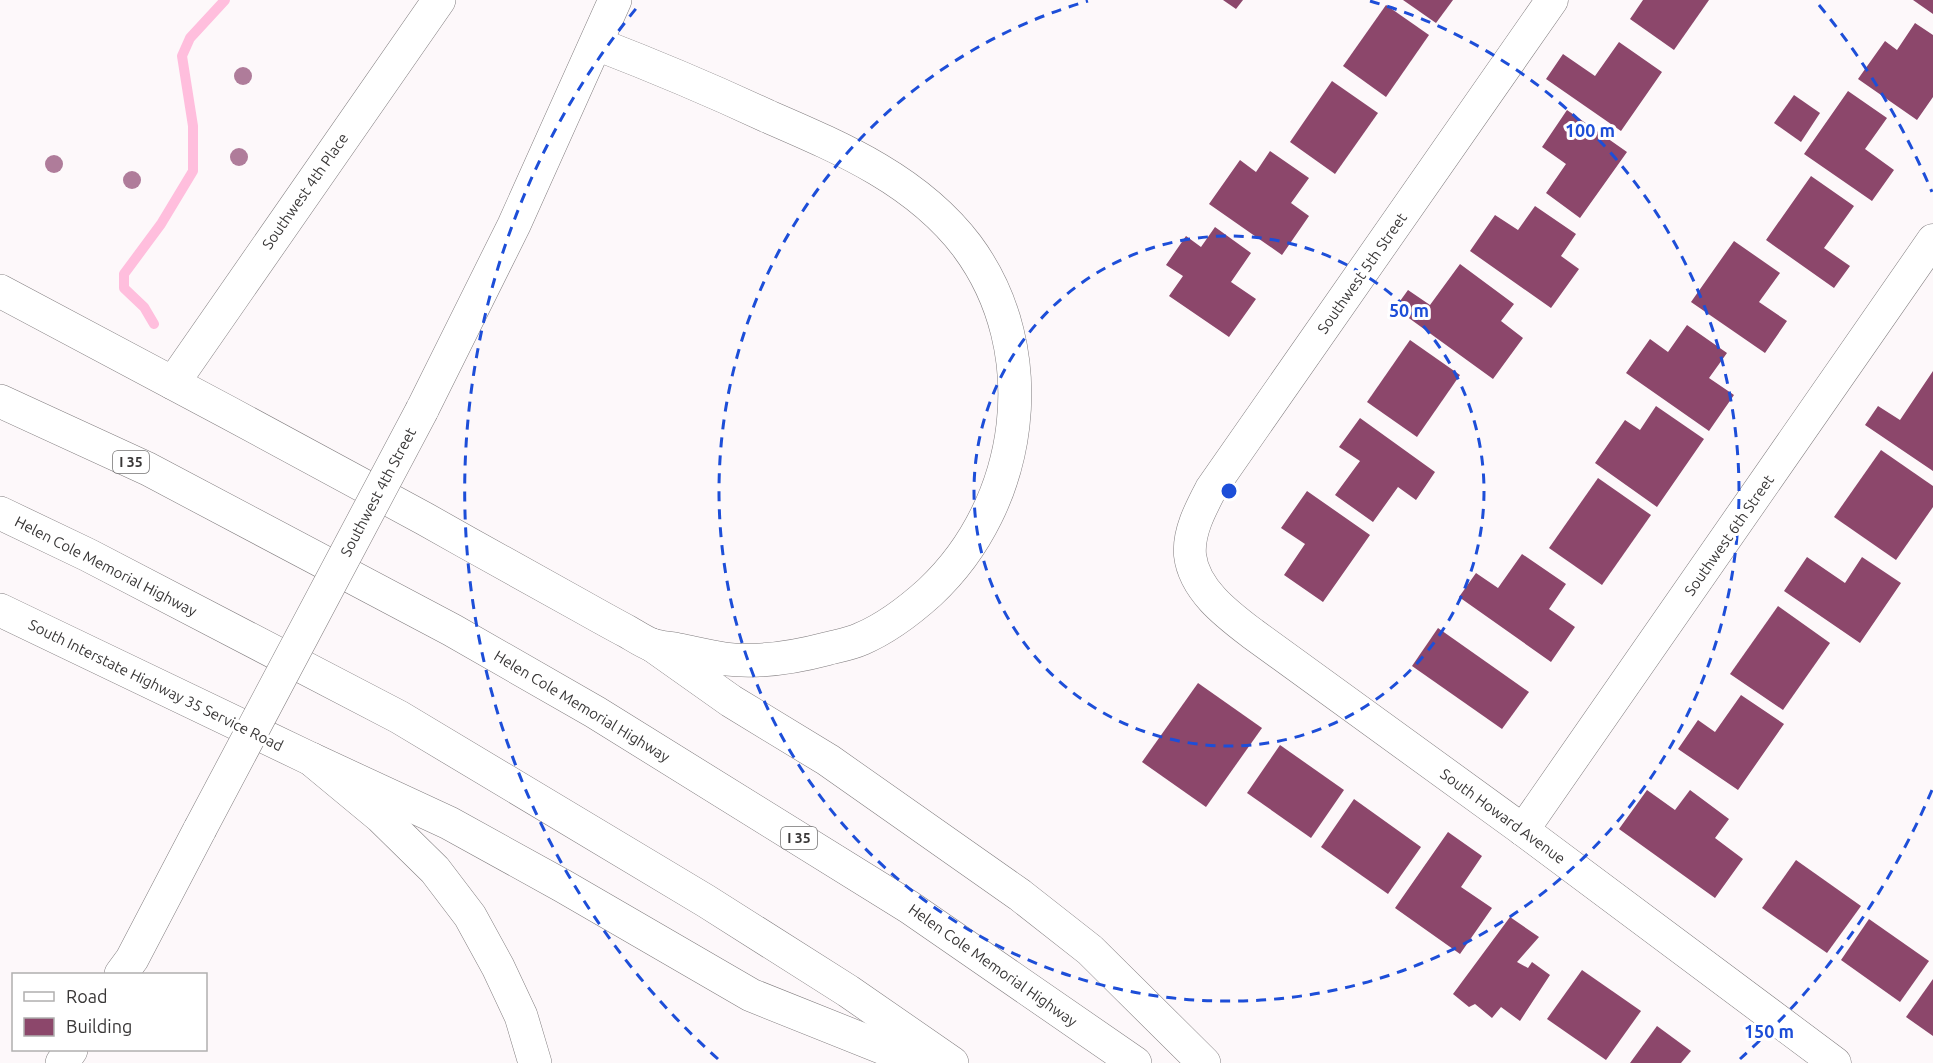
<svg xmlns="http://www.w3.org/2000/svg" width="1933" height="1063" font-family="Ubuntu,sans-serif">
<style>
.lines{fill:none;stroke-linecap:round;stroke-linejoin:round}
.stream{stroke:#ffbedd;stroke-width:10}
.building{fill:#8c476b}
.street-casing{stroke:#817d7f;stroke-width:33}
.secondary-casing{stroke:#817d7f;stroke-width:34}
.highway-casing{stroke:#817d7f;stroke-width:34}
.street{stroke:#fff;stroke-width:32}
.secondary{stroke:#fff;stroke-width:33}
.highway{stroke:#fff;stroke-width:33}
.secondary-bridge-casing{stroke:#817d7f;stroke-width:34;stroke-linecap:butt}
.secondary-bridge{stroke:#fff;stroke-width:33}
.tree{fill:#af7c9a}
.ring{fill:none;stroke:#1d4ed8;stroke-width:3;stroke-dasharray:10 8}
.labels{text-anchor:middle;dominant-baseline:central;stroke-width:6;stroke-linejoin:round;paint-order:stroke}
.shield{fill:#fff;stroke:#747373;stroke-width:1.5}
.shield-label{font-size:14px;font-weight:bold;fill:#393737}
.street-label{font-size:15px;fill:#393737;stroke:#fff}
.centre{fill:#1d4ed8;stroke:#fff;stroke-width:3}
.ring-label{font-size:18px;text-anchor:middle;font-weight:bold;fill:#1d4ed8;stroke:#fff;stroke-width:6;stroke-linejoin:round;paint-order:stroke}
</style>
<rect width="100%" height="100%" fill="#fdf8fa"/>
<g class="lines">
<!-- stream -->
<path class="stream" d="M 154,324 L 144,307 L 124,288 L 124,274 L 161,224 L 193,171 L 193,126 L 182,56 L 190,38 L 225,0"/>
</g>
<!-- building -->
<g class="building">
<path d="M 1223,0 L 1243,0 L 1236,9 Z"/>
<path d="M 1403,0 L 1453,0 L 1436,23 Z"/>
<path d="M 1643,0 L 1709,0 L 1674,50 L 1630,19 Z"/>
<path d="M 1913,0 L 1933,0 L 1933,14 Z"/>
<path d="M 1386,5 L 1429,35 L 1386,97 L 1343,66 Z"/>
<path d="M 1915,23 L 1933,35 L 1933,97 L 1917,120 L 1858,79 L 1885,41 L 1897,50 Z"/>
<path d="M 1619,42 L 1662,72 L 1621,131 L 1546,79 L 1563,54 L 1595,76 Z"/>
<path d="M 1332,81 L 1378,113 L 1335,174 L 1290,142 Z"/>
<path d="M 1848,91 L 1887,118 L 1865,149 L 1894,170 L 1872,201 L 1804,154 Z"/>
<path d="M 1794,95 L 1820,113 L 1801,142 L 1774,123 Z"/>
<path d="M 1567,110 L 1627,152 L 1580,218 L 1546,193 L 1566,164 L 1542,147 Z"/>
<path d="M 1270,151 L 1309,178 L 1291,203 L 1309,216 L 1282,255 L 1209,204 L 1240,160 L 1256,172 Z"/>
<path d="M 1811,176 L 1854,206 L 1824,248 L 1850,266 L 1834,288 L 1766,240 Z"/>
<path d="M 1535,206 L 1576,234 L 1561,256 L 1579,269 L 1551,308 L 1470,251 L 1495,215 L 1518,230 Z"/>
<path d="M 1215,227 L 1251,253 L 1231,282 L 1256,299 L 1229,337 L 1169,296 L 1183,276 L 1166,265 L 1186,236 L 1201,247 Z"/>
<path d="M 1734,241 L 1780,273 L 1759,302 L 1787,321 L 1765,353 L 1691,302 Z"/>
<path d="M 1460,264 L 1514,304 L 1501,321 L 1523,338 L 1493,379 L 1395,308 L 1408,290 L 1430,305 Z"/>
<path d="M 1687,325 L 1727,353 L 1709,378 L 1734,395 L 1709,431 L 1626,373 L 1650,339 L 1668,352 Z"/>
<path d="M 1410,340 L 1460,375 L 1417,437 L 1367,402 Z"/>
<path d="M 1933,371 L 1933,471 L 1865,425 L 1878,406 L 1900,420 Z"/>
<path d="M 1656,406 L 1704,439 L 1657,507 L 1595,463 L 1625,420 L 1640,430 Z"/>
<path d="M 1360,418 L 1435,472 L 1416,500 L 1398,487 L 1373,522 L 1335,495 L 1360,461 L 1339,447 Z"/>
<path d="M 1881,450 L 1933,486 L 1933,507 L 1896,560 L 1834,517 Z"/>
<path d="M 1598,478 L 1651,515 L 1602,585 L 1549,548 Z"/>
<path d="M 1307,491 L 1370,535 L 1323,602 L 1284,575 L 1305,544 L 1281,528 Z"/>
<path d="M 1522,554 L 1566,584 L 1549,609 L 1575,627 L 1551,662 L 1459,597 L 1476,573 L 1498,588 Z"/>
<path d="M 1807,557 L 1845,583 L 1862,557 L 1901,583 L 1860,643 L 1784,591 Z"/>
<path d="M 1778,606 L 1830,643 L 1783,710 L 1730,674 Z"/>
<path d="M 1438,628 L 1529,692 L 1502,729 L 1412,666 Z"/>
<path d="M 1198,683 L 1262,728 L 1206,807 L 1142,762 Z"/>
<path d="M 1741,695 L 1784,724 L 1738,790 L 1678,749 L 1698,720 L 1715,732 Z"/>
<path d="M 1280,745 L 1344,790 L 1311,838 L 1247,793 Z"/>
<path d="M 1647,790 L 1675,810 L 1690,790 L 1729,819 L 1715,838 L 1743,859 L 1715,898 L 1619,829 Z"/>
<path d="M 1354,799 L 1421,847 L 1388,894 L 1321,847 Z"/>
<path d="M 1448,832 L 1482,856 L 1461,887 L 1492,908 L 1460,954 L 1395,908 Z"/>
<path d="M 1796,860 L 1861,906 L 1827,953 L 1762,908 Z"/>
<path d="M 1510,917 L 1539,937 L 1517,962 L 1528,968 L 1532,962 L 1550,975 L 1520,1021 L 1501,1007 L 1492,1018 L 1475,1004 L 1469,1007 L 1453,994 Z"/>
<path d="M 1869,919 L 1929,961 L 1900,1002 L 1841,960 Z"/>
<path d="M 1582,970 L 1641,1011 L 1606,1060 L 1547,1019 Z"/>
<path d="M 1933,979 L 1933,1036 L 1906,1017 Z"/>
<path d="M 1657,1026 L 1691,1051 L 1681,1063 L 1630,1063 Z"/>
</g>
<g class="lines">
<defs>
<g id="street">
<path d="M 1552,0 L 1211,489 C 1201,508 1188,532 1190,555 C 1194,590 1228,615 1253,634 L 1523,830 L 1835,1063"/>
<path d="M 1523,830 L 1933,240"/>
</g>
<g id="secondary">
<path d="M 0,291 C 142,366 284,442 425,519 C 476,548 527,576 579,605 C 595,614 611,623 628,632 C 635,636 644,642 652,645 C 660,648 671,648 679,650 C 694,653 710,657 725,659 C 759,663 792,658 826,649 C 837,646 850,644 861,639 C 887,628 909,611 930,592 C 1024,504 1045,351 967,246 C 917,180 841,148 767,116 C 711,90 654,66 597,44"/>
<path d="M 173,383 L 439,0"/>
<path d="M 422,410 L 514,225 L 615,0"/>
<path d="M 0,610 L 311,759 L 381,817 L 435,870 L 470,916 L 498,967 L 521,1016 L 535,1063"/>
<path d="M 121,974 L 132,959 L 200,829"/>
<path d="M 62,1063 L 71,1050"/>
</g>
<g id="highway">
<path d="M 0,401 L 148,469 L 452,630 L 595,712 L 909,907 L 1135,1063"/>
<path d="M 0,513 L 88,555 L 399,717 L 706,901 L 848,991 L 952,1063"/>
<path d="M 652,645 L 731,701 L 828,760 L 1020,895 L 1090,950 L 1204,1063"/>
<path d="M 311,759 L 449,823 L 563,886 L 751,995 L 921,1063"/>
</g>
</defs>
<!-- street casing -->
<use href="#street" class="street-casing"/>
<!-- secondary casing -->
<use href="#secondary" class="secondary-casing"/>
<!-- highway casing -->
<use href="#highway" class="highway-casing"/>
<!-- street -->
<use href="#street" class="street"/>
<!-- secondary -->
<use href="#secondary" class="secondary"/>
<!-- highway -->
<use href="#highway" class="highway"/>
<defs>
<path id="secondary-bridge" d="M 200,829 L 422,410"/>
</defs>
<!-- secondary-bridge casing -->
<use href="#secondary-bridge" class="secondary-bridge-casing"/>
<!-- secondary-bridge -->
<use href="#secondary-bridge" class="secondary-bridge"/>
</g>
<!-- trees -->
<g class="tree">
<circle cx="243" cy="76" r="9"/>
<circle cx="239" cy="157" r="9"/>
<circle cx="54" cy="164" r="9"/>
<circle cx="132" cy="180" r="9"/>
</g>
<!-- distance rings -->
<g class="ring">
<circle cx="1229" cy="491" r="255"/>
<path d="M1370 1A510 510 0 1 1 1088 1"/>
<path d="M1932 790A764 764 0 0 1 1740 1059M718 1059A764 764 0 0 1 639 5M1819 5A764 764 0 0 1 1932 192"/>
</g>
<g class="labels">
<!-- shield labels -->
<g class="shield">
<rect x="113" y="451" width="36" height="22" rx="4.5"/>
<rect x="781" y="827" width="36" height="22" rx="4.5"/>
</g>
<g class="shield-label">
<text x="131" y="462">I 35</text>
<text x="799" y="838">I 35</text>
</g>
<!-- street labels -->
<g class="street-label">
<text transform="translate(305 191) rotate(-55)">Southwest 4th Place</text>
<text transform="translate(1362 273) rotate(-55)">Southwest 5th Street</text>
<text transform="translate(378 492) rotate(-62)">Southwest 4th Street</text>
<text transform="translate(1729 535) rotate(-55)">Southwest 6th Street</text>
<text transform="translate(106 566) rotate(27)">Helen Cole Memorial Highway</text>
<text transform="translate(156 685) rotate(26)">South Interstate Highway 35 Service Road</text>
<text transform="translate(582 706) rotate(31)">Helen Cole Memorial Highway</text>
<text transform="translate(1503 816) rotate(36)">South Howard Avenue</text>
<text transform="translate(993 965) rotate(35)">Helen Cole Memorial Highway</text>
</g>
</g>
<circle cx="1229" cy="491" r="9" class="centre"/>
<g class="ring-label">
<text x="1590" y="137">100 m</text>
<text x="1409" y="317">50 m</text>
<text x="1769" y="1038">150 m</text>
</g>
<!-- legend -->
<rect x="12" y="973" width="195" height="78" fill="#ffffff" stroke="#b0afaf" stroke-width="1.5"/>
<rect x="24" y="992" width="30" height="9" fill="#ffffff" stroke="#b0afaf" stroke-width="1.5"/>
<text x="66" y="1003" font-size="18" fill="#393737">Road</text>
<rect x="24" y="1018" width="30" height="18" fill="#8c476b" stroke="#b0afaf" stroke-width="1.5"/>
<text x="66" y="1033" font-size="18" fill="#393737">Building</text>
</svg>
